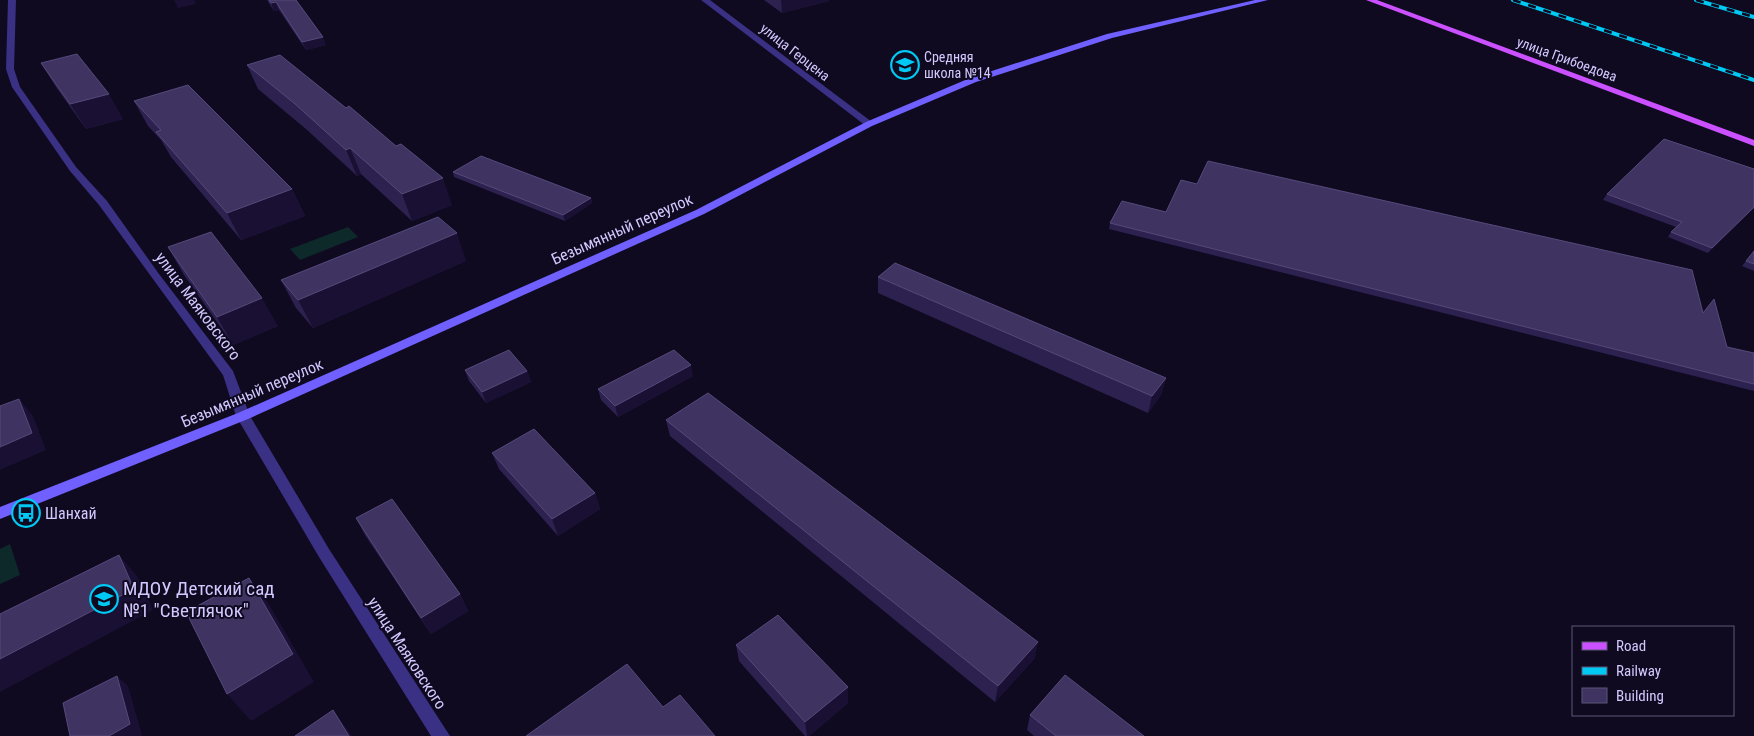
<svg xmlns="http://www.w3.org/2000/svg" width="1754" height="736" font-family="'Roboto Condensed',sans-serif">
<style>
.green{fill:#0d292a}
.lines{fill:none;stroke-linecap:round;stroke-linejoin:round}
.street{fill:#3a3084;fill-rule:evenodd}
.secondary{fill:#7060ff;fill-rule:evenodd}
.primary{fill:#cb50ff;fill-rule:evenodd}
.rail-casing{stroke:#00c9f4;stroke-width:4}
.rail{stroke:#0f0a20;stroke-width:2.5;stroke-dasharray:8;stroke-linecap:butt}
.wall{fill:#2d214f}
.shaded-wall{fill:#1a1034}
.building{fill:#3f3362;stroke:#564a7b}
.labels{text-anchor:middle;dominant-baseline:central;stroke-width:4;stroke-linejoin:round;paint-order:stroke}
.far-street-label{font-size:14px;fill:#d3c9ff;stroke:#0f0a20}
.far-poi-label{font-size:14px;fill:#d3c9ff;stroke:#0f0a20;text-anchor:start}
.street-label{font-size:16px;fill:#d3c9ff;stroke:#0f0a20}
.poi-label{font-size:16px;fill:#d3c9ff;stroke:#0f0a20;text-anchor:start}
.near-poi-label{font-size:19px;fill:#d3c9ff;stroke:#0f0a20;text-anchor:start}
</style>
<rect width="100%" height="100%" fill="#0f0a20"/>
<!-- green -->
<g class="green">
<path d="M 348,227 L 358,237 L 300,260 L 290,249 Z"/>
<path d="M 10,544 L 20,575 L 0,584 L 0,549 Z"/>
</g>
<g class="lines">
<!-- street -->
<g class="street">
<path d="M 8,0 L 16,0 L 14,69 L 20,87 L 76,167 L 107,201 L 159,274 L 233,371 L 250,416 L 329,549 L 450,736 L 431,736 L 319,557 L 236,416 L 223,375 L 99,205 L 70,171 L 12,87 L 6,69 Z"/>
<path d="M 701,0 L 710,0 L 872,122 L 872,126 L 866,126 Z"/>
</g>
<!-- secondary -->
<path class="secondary" d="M 1255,0 L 1268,0 L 1112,38 L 976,82 L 872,126 L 704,214 L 248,419 L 0,519 L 0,507 L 238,413 L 696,210 L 866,122 L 970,78 L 1107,34 Z"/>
<!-- primary -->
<path class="primary" d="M 1366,0 L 1377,0 L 1754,140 L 1754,146 Z"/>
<defs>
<g id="rail">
<path d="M 1513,0 L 1754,80"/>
<path d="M 1696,0 L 1754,17"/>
</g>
</defs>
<!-- rail casing -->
<use href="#rail" class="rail-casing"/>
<!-- rail -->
<use href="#rail" class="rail"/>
</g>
<!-- wall -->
<g class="wall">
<path d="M 267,0 L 296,0 L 326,45 L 306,50 L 279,10 L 274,11 Z"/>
<path d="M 764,0 L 829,0 L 829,1 L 782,13 Z"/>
<path d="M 41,63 L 123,119 L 86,129 L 56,87 Z"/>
<path d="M 247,65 L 452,205 L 412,221 L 361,174 L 357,176 L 306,129 L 258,89 Z"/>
<path d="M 134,101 L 292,189 L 305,216 L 241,240 L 171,157 L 161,140 L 148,126 Z"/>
<path d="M 1754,169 L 1754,208 L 1708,253 L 1668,237 L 1671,232 L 1676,227 L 1603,200 L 1607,194 Z"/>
<path d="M 453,172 L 591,198 L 592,203 L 565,221 L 454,177 Z"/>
<path d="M 1166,212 L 1703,313 L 1727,347 L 1754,353 L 1754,391 L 1109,229 L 1110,223 Z"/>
<path d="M 168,247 L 278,326 L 233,345 L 184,275 Z"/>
<path d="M 1754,251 L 1754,271 L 1742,266 Z"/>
<path d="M 466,261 L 313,328 L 296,308 L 281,280 Z"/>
<path d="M 878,277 L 1166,378 L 1161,395 L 1148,413 L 878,293 Z"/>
<path d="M 465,370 L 527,371 L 531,382 L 486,403 L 469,381 Z"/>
<path d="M 693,376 L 618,417 L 601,400 L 598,389 Z"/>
<path d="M 666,420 L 1035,658 L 995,702 L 670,436 Z"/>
<path d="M 492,453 L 595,493 L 600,509 L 558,536 L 499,469 Z"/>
<path d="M 356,518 L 460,594 L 468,611 L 431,634 L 365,535 Z"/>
<path d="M 736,645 L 848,687 L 848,703 L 809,736 L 805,736 L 739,661 Z"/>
<path d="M 1030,715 L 1144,736 L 1034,736 L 1027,730 Z"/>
</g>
<!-- shaded-wall -->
<g class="shaded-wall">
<path d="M 174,0 L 194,0 L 196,4 L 178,8 Z"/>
<path d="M 781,0 L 829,0 L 829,1 L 782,13 Z"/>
<path d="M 276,2 L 279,10 L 274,11 L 271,3 Z"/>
<path d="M 323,37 L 326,45 L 306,50 L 302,42 Z"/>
<path d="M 109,94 L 123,119 L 86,129 L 70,104 Z"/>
<path d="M 350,148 L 361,174 L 357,176 L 346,150 Z"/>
<path d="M 443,178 L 452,205 L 412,221 L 402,194 Z"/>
<path d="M 292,189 L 305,216 L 241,240 L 227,213 Z"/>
<path d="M 591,198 L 592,203 L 565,221 L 563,215 Z"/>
<path d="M 1754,207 L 1754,208 L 1708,253 L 1712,248 Z"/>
<path d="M 457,233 L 466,261 L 313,328 L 298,300 Z"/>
<path d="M 262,298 L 278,326 L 233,345 L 217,317 Z"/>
<path d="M 691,365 L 693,376 L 618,417 L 615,406 Z"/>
<path d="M 527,371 L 531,382 L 486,403 L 482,392 Z"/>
<path d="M 1166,378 L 1161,395 L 1148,413 L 1152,396 Z"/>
<path d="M 19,399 L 33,416 L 46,450 L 0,470 L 0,447 Z"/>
<path d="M 595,493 L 600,509 L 558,536 L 552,519 Z"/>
<path d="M 119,555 L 137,576 L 153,610 L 0,692 L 0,659 Z"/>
<path d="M 249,578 L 270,606 L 314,682 L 251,721 L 227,694 Z"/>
<path d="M 460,594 L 468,611 L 431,634 L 421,618 Z"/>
<path d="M 1038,642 L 1035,658 L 995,702 L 998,686 Z"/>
<path d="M 117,676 L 128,686 L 142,735 L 140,736 L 109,736 Z"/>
<path d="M 848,687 L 848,703 L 809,736 L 807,736 L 805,722 Z"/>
<path d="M 333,710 L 352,736 L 349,736 Z"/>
</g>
<!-- building -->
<g class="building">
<path d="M 269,0 L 296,0 L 323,37 L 302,42 L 276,2 L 271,3 Z"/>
<path d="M 77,54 L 109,94 L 70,104 L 41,63 Z"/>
<path d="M 280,55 L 346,108 L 349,106 L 396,146 L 401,144 L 443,178 L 402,194 L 350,148 L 346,150 L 294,103 L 247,65 Z"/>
<path d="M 188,85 L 292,189 L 227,213 L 156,132 L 161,130 L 134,101 Z"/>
<path d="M 1664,139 L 1754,169 L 1754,207 L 1712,248 L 1671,232 L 1682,222 L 1607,194 Z"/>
<path d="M 481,156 L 591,198 L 563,215 L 453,172 Z"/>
<path d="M 1208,161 L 1692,270 L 1703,313 L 1714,299 L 1727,347 L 1754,353 L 1754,384 L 1110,223 L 1122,201 L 1166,212 L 1181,180 L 1197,184 Z"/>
<path d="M 438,217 L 457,233 L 298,300 L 281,280 Z"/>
<path d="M 211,232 L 262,298 L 217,317 L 168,247 Z"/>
<path d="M 1754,251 L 1754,264 L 1746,261 Z"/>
<path d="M 895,263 L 1166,378 L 1152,396 L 878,277 Z"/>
<path d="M 509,350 L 527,371 L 482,392 L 465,370 Z"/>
<path d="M 674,350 L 691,365 L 615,406 L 598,389 Z"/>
<path d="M 708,393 L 1038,642 L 998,686 L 666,420 Z"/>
<path d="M 19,399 L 32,433 L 0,447 L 0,406 Z"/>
<path d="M 534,429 L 595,493 L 552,519 L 492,453 Z"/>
<path d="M 392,499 L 460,594 L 421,618 L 356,518 Z"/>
<path d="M 119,555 L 134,589 L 0,659 L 0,614 Z"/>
<path d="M 249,578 L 293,654 L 227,694 L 186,612 Z"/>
<path d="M 778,615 L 848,687 L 805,722 L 736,645 Z"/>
<path d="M 627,664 L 663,707 L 680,695 L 715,736 L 526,736 Z"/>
<path d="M 1065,675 L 1144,736 L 1056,736 L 1030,715 Z"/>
<path d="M 117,676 L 130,724 L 109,736 L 70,736 L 63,703 Z"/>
<path d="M 333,710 L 349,736 L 295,736 Z"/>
</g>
<!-- icons -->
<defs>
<symbol id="school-ring" viewBox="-11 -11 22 22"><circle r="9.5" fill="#0f0a20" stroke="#00c9f4" stroke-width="1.5"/><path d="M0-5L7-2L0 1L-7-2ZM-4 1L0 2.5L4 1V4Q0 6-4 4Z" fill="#00c9f4"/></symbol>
<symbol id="bus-ring" viewBox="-11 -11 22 22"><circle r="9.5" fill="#0f0a20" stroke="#00c9f4" stroke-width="1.5"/><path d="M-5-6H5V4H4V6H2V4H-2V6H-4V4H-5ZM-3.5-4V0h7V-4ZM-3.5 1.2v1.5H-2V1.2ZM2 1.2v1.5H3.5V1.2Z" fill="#00c9f4"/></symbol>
</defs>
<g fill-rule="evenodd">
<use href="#school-ring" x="889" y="49" width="32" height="32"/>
<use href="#bus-ring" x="10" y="497" width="32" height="32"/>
<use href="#school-ring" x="88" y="583" width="32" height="32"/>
</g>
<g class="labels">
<!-- far-street labels -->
<g class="far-street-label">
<text transform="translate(795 52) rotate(38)">улица Герцена</text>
<text transform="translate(1567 59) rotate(20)">улица Грибоедова</text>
</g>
<!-- far-poi labels -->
<g class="far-poi-label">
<text x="924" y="57">Средняя<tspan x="924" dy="16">школа №14</tspan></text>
</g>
<!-- street labels -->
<g class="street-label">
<text transform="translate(622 229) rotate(-24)">Безымянный переулок</text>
<text transform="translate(198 306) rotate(53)">улица Маяковского</text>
<text transform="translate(252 393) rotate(-23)">Безымянный переулок</text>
<text transform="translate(407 653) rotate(57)">улица Маяковского</text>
</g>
<!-- poi labels -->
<g class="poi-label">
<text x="45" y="513">Шанхай</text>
</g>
<!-- near-poi labels -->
<g class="near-poi-label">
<text x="123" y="588">МДОУ Детский сад<tspan x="123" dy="22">№1 "Светлячок"</tspan></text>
</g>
</g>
<!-- legend -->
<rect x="1572" y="626" width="162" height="90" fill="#0f0a20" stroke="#5d5679"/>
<rect x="1582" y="642" width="25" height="8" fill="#cb50ff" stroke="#5d5679"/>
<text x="1616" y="651" font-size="15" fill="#d3c9ff">Road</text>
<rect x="1582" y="667" width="25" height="8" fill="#00c9f4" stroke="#5d5679"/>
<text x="1616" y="676" font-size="15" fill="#d3c9ff">Railway</text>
<rect x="1582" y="688" width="25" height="15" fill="#3f3362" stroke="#5d5679"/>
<text x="1616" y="701" font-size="15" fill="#d3c9ff">Building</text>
</svg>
